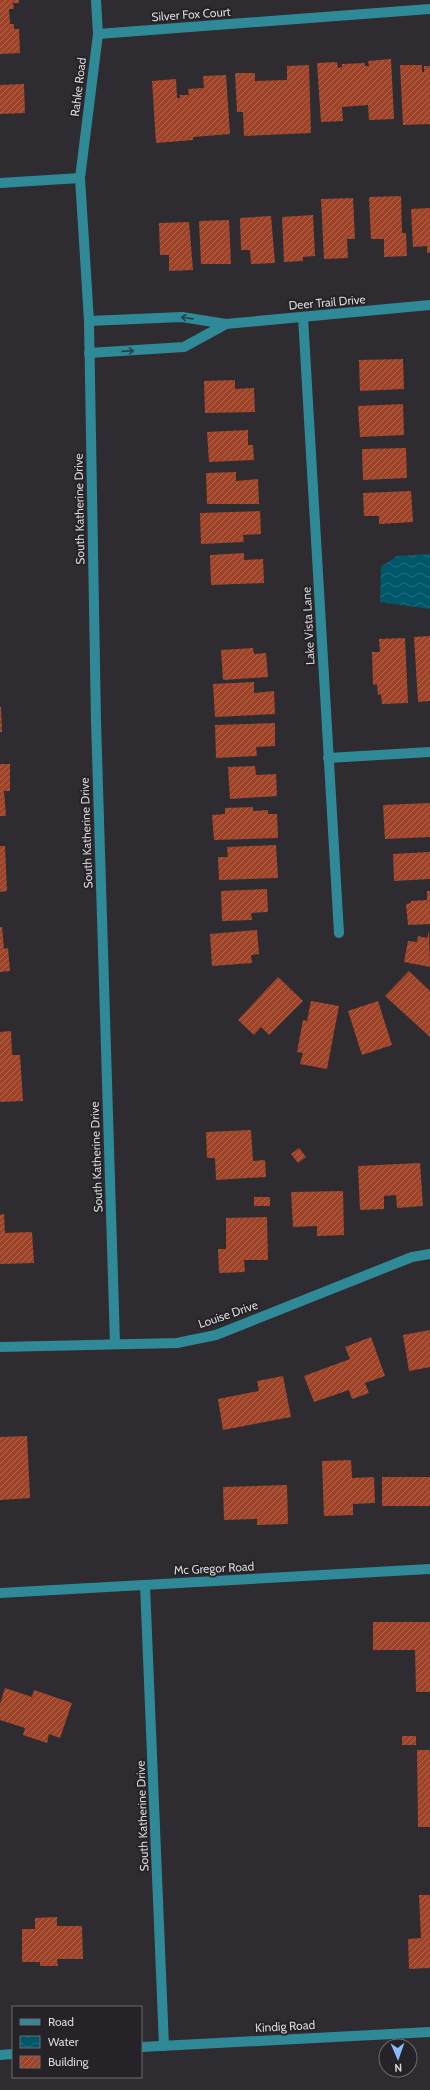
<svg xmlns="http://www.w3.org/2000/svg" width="430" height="2090" font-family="Cabin,sans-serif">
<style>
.water{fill:url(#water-waves)}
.building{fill:url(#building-hatch)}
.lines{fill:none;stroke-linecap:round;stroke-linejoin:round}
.minor{stroke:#308996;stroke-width:10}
.oneway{stroke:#284248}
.labels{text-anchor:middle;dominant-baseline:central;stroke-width:4;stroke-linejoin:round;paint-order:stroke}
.street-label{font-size:12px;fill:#d6d5d8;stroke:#252327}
</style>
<defs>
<pattern id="water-waves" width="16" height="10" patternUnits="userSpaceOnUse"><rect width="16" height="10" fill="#005769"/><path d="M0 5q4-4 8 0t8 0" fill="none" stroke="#246e7e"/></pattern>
<pattern id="building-hatch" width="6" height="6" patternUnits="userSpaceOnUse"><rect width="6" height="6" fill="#9e4328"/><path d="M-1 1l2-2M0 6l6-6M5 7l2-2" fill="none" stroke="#af6651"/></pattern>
</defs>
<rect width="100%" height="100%" fill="#2e2c31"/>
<!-- water -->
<path class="water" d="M 430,554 L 430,609 L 380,602 L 381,567 L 397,556 Z"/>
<!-- building -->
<g class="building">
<path d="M 0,0 L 19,0 L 19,3 L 13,3 L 14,9 L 9,9 L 10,24 L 14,24 L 14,29 L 19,29 L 20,53 L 0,54 Z"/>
<path d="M 391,59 L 394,119 L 369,120 L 368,105 L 342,107 L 343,121 L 321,122 L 317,63 L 337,62 L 338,68 L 342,67 L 342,64 L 365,63 L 365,66 L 369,66 L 368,61 Z"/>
<path d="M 309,65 L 311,133 L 244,136 L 243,112 L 237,112 L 235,73 L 255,73 L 255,81 L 287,80 L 287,66 Z"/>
<path d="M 400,65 L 422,65 L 422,72 L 424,72 L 424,66 L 430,66 L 430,124 L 403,125 Z"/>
<path d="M 226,75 L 230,134 L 193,137 L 193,140 L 156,143 L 152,81 L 176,79 L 177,98 L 180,98 L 180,95 L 189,95 L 188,89 L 204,88 L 203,76 Z"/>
<path d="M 24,84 L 25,113 L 0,114 L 0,85 Z"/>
<path d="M 401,196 L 402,233 L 406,233 L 407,256 L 384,257 L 384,239 L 371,239 L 369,197 Z"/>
<path d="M 353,198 L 355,239 L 347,239 L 348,258 L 324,259 L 321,199 Z"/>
<path d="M 430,208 L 430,253 L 427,253 L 427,246 L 413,247 L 411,209 Z"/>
<path d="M 313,215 L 315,256 L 303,257 L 303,261 L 284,262 L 282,217 Z"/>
<path d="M 271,216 L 275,263 L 251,264 L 250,250 L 241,250 L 240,218 Z"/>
<path d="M 229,220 L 231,264 L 201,264 L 199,221 Z"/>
<path d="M 189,222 L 193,270 L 169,271 L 169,255 L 160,255 L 159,223 Z"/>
<path d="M 403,359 L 404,389 L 360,391 L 359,360 Z"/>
<path d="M 235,380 L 235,389 L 254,388 L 255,412 L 205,413 L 204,381 Z"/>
<path d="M 403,404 L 404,435 L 360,437 L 358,406 Z"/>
<path d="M 248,430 L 248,445 L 253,445 L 254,460 L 209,462 L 207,432 Z"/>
<path d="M 406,448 L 407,478 L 363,480 L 362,449 Z"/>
<path d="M 236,472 L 236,481 L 258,479 L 259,504 L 207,504 L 206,473 Z"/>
<path d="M 411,491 L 413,522 L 379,524 L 379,516 L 364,516 L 363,493 Z"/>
<path d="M 260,511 L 261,534 L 243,535 L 244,542 L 201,544 L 200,513 Z"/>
<path d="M 244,553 L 244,560 L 263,559 L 264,583 L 211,585 L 210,555 Z"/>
<path d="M 430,636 L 430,701 L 418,702 L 414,637 Z"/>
<path d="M 405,638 L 408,703 L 382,704 L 381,694 L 378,695 L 377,684 L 373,685 L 372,652 L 380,652 L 379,639 Z"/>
<path d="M 253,648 L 254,654 L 266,653 L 268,677 L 223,680 L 221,650 Z"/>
<path d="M 254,682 L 254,693 L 274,691 L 275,714 L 215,717 L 213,684 Z"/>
<path d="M 0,707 L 1,707 L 2,732 L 0,732 Z"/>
<path d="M 275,723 L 275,746 L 256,747 L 257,756 L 216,758 L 215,725 Z"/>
<path d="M 0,764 L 10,764 L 10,791 L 4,791 L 6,816 L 0,816 Z"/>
<path d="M 255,766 L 256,775 L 276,774 L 277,796 L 230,799 L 228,767 Z"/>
<path d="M 430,803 L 430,837 L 385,839 L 383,805 Z"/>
<path d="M 253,807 L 253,811 L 268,810 L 268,814 L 277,814 L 278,838 L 214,840 L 212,815 L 225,814 L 225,808 Z"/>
<path d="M 276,845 L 278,878 L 219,880 L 218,857 L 228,857 L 227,847 Z"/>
<path d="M 0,846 L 5,846 L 7,891 L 0,892 Z"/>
<path d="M 430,852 L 430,879 L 394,881 L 393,854 Z"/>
<path d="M 267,889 L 268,912 L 251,913 L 252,920 L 222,921 L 221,891 Z"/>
<path d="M 427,891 L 430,891 L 430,924 L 408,925 L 406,904 L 411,903 L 411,901 L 427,900 Z"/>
<path d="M 0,927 L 2,927 L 4,949 L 8,948 L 10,971 L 0,972 Z"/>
<path d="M 257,930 L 259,954 L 251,955 L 252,963 L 212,966 L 210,934 Z"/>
<path d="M 429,931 L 430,967 L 404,962 L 408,941 L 417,942 L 418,936 L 427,938 Z"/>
<path d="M 409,971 L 430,991 L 430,1037 L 385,996 Z"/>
<path d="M 278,977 L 303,1001 L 269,1035 L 261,1027 L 254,1035 L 238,1020 Z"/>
<path d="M 311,1001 L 339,1006 L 327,1069 L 300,1064 L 303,1053 L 297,1052 L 303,1020 L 307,1021 Z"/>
<path d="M 378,1001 L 392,1045 L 362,1055 L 348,1011 Z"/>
<path d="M 11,1031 L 12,1055 L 20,1055 L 23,1101 L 0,1102 L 0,1032 Z"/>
<path d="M 251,1130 L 253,1161 L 265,1160 L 266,1177 L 216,1180 L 215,1158 L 207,1158 L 206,1132 Z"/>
<path d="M 299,1148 L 306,1157 L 298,1163 L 291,1154 Z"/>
<path d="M 420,1163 L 423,1206 L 397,1208 L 396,1195 L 384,1196 L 384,1209 L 360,1210 L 358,1166 Z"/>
<path d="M 343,1191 L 344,1235 L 317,1236 L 317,1226 L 293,1227 L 291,1192 Z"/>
<rect x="254" y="1197" width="16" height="9"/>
<path d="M 4,1214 L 5,1233 L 32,1232 L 34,1263 L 0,1264 L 0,1215 Z"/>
<path d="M 267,1217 L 268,1260 L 244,1260 L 245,1272 L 219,1273 L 218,1249 L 226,1249 L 226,1218 Z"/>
<path d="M 430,1330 L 430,1367 L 409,1371 L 403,1335 Z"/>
<path d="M 371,1337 L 385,1376 L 365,1383 L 369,1393 L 352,1399 L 349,1390 L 314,1402 L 304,1376 L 350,1359 L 345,1347 Z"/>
<path d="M 283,1376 L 291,1417 L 223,1430 L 218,1399 L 259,1391 L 257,1381 Z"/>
<path d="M 27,1436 L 30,1498 L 0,1500 L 0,1437 Z"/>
<path d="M 351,1460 L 352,1478 L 374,1477 L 375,1503 L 353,1504 L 353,1515 L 324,1516 L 322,1461 Z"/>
<rect x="382" y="1477" width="48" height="29"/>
<path d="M 287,1485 L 288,1524 L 257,1525 L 257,1519 L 224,1520 L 223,1487 Z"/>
<path d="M 373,1622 L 430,1622 L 430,1692 L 416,1692 L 415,1650 L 373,1650 Z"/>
<path d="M 5,1688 L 32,1697 L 34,1690 L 72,1703 L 60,1738 L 49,1734 L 47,1743 L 23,1735 L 25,1728 L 0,1720 L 0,1704 Z"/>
<rect x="402" y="1736" width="14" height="9"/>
<path d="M 417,1750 L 430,1750 L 430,1827 L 418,1827 Z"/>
<path d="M 419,1895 L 430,1895 L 430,1968 L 409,1969 L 408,1939 L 421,1938 Z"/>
<path d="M 57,1917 L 57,1926 L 82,1926 L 83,1959 L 57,1959 L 58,1966 L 40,1966 L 40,1962 L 22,1962 L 22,1929 L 35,1929 L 35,1918 Z"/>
</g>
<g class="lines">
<!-- minor -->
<g class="minor">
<path d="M 96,0 L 98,34 L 80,178 L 89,321 L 96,721 L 115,1344"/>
<path d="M 98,34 L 430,9"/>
<path d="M 0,183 L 80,178"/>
<path d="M 303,317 L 339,933"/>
<path d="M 89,321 L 182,317 L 226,324 L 430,305"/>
<path d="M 89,353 L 184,347 L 226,324"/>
<path d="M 328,758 L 430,752"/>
<path d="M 0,1347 L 177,1343 L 216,1335 L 412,1257 L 430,1254"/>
<path d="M 145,1585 L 164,2046"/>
<path d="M 0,1593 L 430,1569"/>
<path d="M 141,2047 L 430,2032"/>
<path d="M 0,2055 L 13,2054"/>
</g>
</g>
<!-- one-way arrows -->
<defs><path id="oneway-shaft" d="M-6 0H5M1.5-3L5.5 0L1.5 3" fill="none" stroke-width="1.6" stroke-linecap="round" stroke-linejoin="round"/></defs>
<g class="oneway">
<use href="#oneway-shaft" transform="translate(187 318) rotate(-172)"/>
<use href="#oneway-shaft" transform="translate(128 351) rotate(-4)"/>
</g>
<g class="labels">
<!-- street labels -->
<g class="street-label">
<text transform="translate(191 14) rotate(-4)">Silver Fox Court</text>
<text transform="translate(78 87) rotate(-83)">Rahke Road</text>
<text transform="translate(327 302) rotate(-5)">Deer Trail Drive</text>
<text transform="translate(79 509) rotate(-91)">South Katherine Drive</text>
<text transform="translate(308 626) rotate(-93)">Lake Vista Lane</text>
<text transform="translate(86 833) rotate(-92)">South Katherine Drive</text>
<text transform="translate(96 1157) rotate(-92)">South Katherine Drive</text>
<text transform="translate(228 1314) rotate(-19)">Louise Drive</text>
<text transform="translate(214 1568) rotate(-3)">Mc Gregor Road</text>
<text transform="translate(142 1816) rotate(-92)">South Katherine Drive</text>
<text transform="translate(285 2026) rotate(-3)">Kindig Road</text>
</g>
</g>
<!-- legend -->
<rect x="12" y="2006" width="130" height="72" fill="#252327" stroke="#6c6a6e"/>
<rect x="20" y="2019" width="20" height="6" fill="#308996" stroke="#6c6a6e"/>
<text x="48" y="2026" font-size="12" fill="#d6d5d8">Road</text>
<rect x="20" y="2036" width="20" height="12" fill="url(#water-waves)" stroke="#6c6a6e"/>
<text x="48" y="2046" font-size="12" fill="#d6d5d8">Water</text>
<rect x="20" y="2056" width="20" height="12" fill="url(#building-hatch)" stroke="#6c6a6e"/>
<text x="48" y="2066" font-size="12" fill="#d6d5d8">Building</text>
<!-- north arrow -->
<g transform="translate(398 2058) rotate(178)"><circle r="19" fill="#252327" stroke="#6c6a6e"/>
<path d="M0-3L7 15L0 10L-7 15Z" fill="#88bbfc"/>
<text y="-6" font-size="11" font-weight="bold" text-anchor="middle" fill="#d6d5d8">N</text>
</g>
</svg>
